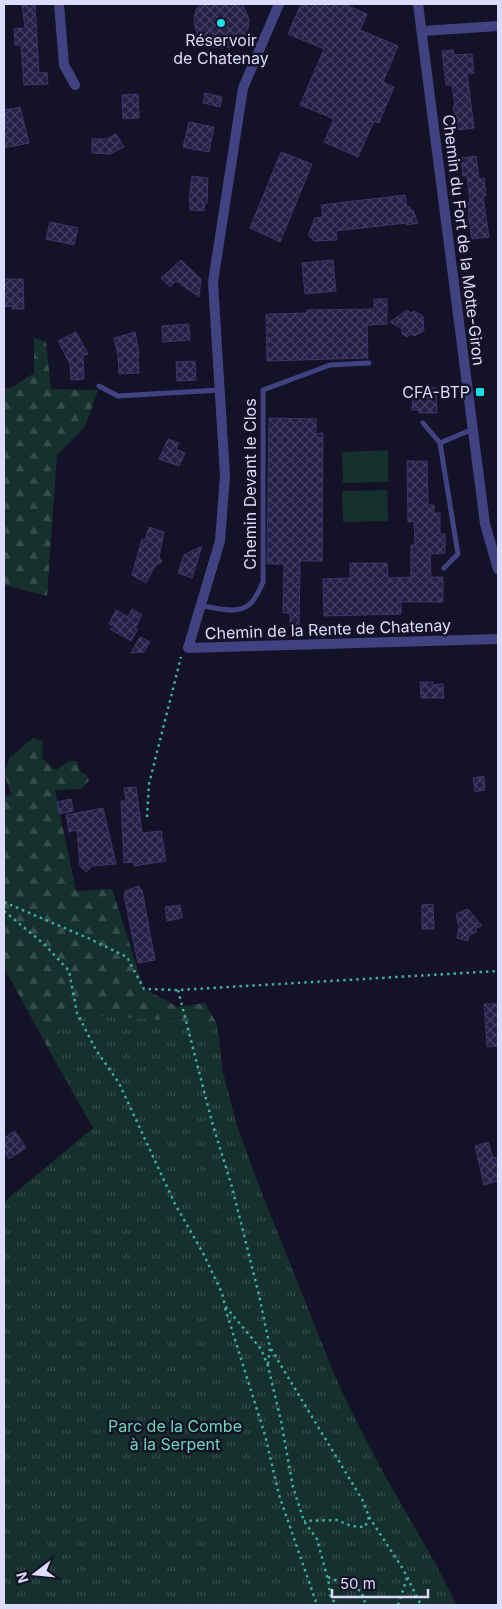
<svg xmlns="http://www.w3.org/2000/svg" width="502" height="1609" font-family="Inter,sans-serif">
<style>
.green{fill:#16302d}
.forest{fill:url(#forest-firs)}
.park{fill:url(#park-tufts)}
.building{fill:url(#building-cross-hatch);stroke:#3d346f}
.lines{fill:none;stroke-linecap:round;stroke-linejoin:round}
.path{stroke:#3bafa2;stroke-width:2.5;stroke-dasharray:2.5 4;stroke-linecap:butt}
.lane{stroke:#414281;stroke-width:5}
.street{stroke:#414281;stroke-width:10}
.poi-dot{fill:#19e0ea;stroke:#141226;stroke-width:2}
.labels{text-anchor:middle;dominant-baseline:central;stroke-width:5;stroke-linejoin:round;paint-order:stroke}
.poi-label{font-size:16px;fill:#dddbfc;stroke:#141226}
.street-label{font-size:16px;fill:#dddbfc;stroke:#141226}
.park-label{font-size:16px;fill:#6cd6b6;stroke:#141226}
</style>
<defs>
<pattern id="forest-firs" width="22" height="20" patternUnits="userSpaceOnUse" patternTransform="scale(1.25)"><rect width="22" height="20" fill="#16302d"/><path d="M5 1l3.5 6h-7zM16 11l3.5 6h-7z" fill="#374d4c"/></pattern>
<pattern id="park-tufts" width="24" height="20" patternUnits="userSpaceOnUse" patternTransform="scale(1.25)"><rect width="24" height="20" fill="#16302d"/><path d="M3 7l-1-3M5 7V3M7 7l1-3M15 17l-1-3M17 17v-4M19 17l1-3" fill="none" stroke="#374d4c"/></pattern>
<pattern id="building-cross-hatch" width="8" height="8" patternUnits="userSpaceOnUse" patternTransform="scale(1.25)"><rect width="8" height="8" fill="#252045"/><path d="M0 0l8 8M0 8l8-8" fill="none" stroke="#444061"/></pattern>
</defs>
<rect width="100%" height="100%" fill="#141226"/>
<!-- green -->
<g class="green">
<path d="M 388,450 L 388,482 L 343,483 L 342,452 Z"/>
<path d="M 387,490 L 388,521 L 343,522 L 342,491 Z"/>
</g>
<!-- forest -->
<g class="forest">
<path d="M 34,338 L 46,342 L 51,389 L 98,390 L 85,427 L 57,455 L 47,596 L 4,585 L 4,388 L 11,388 L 34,373 Z"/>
<path d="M 33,738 L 43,741 L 42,758 L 56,770 L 69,761 L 77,761 L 80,772 L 86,774 L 89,781 L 81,789 L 55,790 L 76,891 L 112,889 L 144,989 L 178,1007 L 205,1003 L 217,1024 L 223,1073 L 236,1123 L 258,1184 L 333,1372 L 351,1411 L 386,1478 L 435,1563 L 456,1605 L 82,1034 L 54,1059 L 4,968 L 4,796 L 12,795 L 4,774 L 10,757 Z"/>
</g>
<!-- park -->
<path class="park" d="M 63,1013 L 217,1024 L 223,1073 L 236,1123 L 258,1184 L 333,1372 L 351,1411 L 386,1478 L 435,1563 L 456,1605 L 4,1605 L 4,1202 L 93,1128 L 54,1059 Z"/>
<!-- building -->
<g class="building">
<path d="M 22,4 L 35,4 L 39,73 L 47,72 L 48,84 L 24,85 L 21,45 L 15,45 L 14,29 L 25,28 Z"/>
<path d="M 200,4 L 242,4 L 249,19 L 248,28 L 244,36 L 238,42 L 230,47 L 221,48 L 212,47 L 204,42 L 198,36 L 195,27 L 194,18 L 196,10 Z"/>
<path d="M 301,4 L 344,4 L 367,14 L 360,30 L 398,46 L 383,82 L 394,87 L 379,123 L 374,121 L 358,157 L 324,142 L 334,119 L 300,105 L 324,49 L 288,34 Z"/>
<path d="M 453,50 L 454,55 L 472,54 L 474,73 L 467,73 L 474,128 L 458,130 L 453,106 L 455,106 L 452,85 L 446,85 L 442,51 Z"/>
<path d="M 205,93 L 222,97 L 220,107 L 203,103 Z"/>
<path d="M 138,94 L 139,118 L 123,119 L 122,95 Z"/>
<path d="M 20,107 L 29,143 L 4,148 L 4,129 L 6,128 L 4,110 Z"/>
<path d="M 189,122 L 214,127 L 209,152 L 183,147 Z"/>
<path d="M 116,134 L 124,147 L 110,154 L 92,153 L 92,139 L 106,139 Z"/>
<path d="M 281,152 L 312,164 L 280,242 L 250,228 Z"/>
<path d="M 476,156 L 479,179 L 484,178 L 486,196 L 483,196 L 489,237 L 472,239 L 468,215 L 469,215 L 468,202 L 470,202 L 467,176 L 463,176 L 461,158 Z"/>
<path d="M 192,176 L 208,178 L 207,203 L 205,203 L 204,211 L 190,210 L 190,202 L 189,201 Z"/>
<path d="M 405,195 L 407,207 L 410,207 L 410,210 L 413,210 L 418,223 L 406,225 L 406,223 L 336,231 L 337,240 L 314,241 L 309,236 L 309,233 L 315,218 L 323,217 L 321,205 Z"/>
<path d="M 50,222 L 78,228 L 74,245 L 46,239 Z"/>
<path d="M 181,260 L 201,279 L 199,297 L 176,281 L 170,287 L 161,278 Z"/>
<path d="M 333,260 L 336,291 L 305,294 L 302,263 Z"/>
<path d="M 4,279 L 23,279 L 24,309 L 12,309 L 12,306 L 4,307 Z"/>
<path d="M 374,299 L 387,299 L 387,324 L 367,325 L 368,358 L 267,361 L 266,314 L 307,313 L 307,310 L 374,309 Z"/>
<path d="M 407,310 L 411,313 L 414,311 L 423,316 L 424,331 L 414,336 L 411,334 L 407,337 L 402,334 L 402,329 L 390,322 Z"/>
<path d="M 189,324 L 190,340 L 163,342 L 162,326 Z"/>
<path d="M 76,332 L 88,354 L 83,356 L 84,379 L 71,380 L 70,364 L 58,341 Z"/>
<path d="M 135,332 L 139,353 L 138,358 L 139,373 L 119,374 L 118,355 L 114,338 Z"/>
<path d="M 195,361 L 196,380 L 177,381 L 176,362 Z"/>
<path d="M 420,387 L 436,388 L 437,413 L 419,413 L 419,410 L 412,410 L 413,393 L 420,393 Z"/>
<path d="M 269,418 L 316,419 L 316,434 L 323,433 L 322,561 L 300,561 L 299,628 L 290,628 L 290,613 L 283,613 L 284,564 L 267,564 Z"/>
<path d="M 168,439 L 179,443 L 176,449 L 185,453 L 179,466 L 159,459 Z"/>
<path d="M 407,461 L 427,461 L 428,505 L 434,505 L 434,513 L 440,513 L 440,534 L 445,534 L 445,553 L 430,554 L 431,577 L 443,577 L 443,602 L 401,602 L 401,614 L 324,616 L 323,579 L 350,578 L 350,563 L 387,563 L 388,578 L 411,577 L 411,545 L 415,545 L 414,521 L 408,522 Z"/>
<path d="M 149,527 L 164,532 L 159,557 L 162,562 L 155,566 L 146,583 L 132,575 L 142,539 L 145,540 Z"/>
<path d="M 202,546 L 192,578 L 178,573 L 184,555 Z"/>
<path d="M 132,609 L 142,615 L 135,629 L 138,629 L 131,641 L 110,629 L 116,628 L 109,624 L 116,610 L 128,617 Z"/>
<path d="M 140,637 L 150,642 L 144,652 L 131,653 Z"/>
<path d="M 420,682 L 433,682 L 433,685 L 443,684 L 444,698 L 421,698 Z"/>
<path d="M 484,776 L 485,790 L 475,792 L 473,778 Z"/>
<path d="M 136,787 L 142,833 L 161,831 L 166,861 L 134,866 L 134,862 L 124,863 L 121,801 L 126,801 L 124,788 Z"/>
<path d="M 71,799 L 73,811 L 59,814 L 57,802 Z"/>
<path d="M 103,808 L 116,864 L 92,866 L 86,872 L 80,866 L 77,830 L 69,832 L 66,815 Z"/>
<path d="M 139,886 L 140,890 L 142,890 L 155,960 L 138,963 L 124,896 L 125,891 Z"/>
<path d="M 433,904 L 434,929 L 422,929 L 422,905 Z"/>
<path d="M 180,905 L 182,918 L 167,921 L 165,907 Z"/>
<path d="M 468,909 L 482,926 L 476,928 L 476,932 L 469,935 L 468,941 L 457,938 L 459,927 L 456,914 Z"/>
<path d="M 484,1004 L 498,1004 L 498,1046 L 487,1047 Z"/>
<path d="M 15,1131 L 26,1148 L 9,1159 L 4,1150 L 4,1138 Z"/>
<path d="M 488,1142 L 493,1158 L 498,1157 L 498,1181 L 484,1185 L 475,1146 Z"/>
</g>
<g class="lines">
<!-- path -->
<g class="path">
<path d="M 147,817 L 149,784 L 181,657"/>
<path d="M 4,902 L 90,939 L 127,957 L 144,989 L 178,990 L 498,971"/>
<path d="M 4,911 L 44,944 L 69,971 L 77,1013 L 96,1050 L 119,1083 L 175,1204 L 203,1253 L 222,1293 L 225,1306 L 261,1349 L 268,1366 L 281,1421 L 293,1487 L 304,1521 L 317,1539 L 329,1584 L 330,1595 L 336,1605"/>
<path d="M 178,990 L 212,1122 L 232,1187 L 259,1295 L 270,1348 L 268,1364"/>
<path d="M 225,1308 L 265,1435 L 279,1495 L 317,1605"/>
<path d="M 271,1349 L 363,1501 L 369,1517 L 365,1527 L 351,1526 L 337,1520 L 304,1521"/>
<path d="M 369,1517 L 403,1569 L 421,1605"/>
<path d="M 328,1577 L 361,1591 L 366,1605"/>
<path d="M 398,1605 L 407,1578"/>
</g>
<!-- lane -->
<g class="lane">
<path d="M 99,386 L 118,396 L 220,390"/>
<path d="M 423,423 L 440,443"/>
<path d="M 444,568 L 458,554 L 440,443 L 473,429"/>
<path d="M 201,606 C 215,607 239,616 251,603 C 256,598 260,589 263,582 L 263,390 L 330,365 L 369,363"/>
</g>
<!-- street -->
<g class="street">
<path d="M 59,4 L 64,65 L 75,85"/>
<path d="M 279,4 L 243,88 L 213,282 L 225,476 L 220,541 L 188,648 L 498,639"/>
<path d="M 418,4 L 485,524 L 498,569"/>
<path d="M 422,31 L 498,26"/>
</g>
</g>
<!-- markers -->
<g class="poi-dot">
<circle cx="221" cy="23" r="5"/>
<rect x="475" y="387" width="10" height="10" rx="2.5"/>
</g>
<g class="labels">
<!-- poi labels -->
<g class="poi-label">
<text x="221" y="40">Réservoir<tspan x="221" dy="18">de Chatenay</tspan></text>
<text x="470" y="392" text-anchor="end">CFA-BTP</text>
</g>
<!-- street labels -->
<g class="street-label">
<text transform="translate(464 240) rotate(83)">Chemin du Fort de la Motte-Giron</text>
<text transform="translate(250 484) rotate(-90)">Chemin Devant le Clos</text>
<text transform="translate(328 629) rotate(-2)">Chemin de la Rente de Chatenay</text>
</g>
<!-- park labels -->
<g class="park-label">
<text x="175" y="1426">Parc de la Combe<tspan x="175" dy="18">à la Serpent</tspan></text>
</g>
</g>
<!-- border -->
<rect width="502" height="1609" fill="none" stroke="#dddbfc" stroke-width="10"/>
<!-- north arrow -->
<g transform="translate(35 1574) rotate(254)" stroke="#141226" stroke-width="4" paint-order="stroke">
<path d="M0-4L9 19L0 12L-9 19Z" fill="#dddbfc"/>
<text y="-8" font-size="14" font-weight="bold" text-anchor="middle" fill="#dddbfc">N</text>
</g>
<!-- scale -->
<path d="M332 1589v8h96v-8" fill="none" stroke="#dddbfc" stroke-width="2.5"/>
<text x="340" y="1589" font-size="15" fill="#dddbfc" stroke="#141226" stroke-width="4" paint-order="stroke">50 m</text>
</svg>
